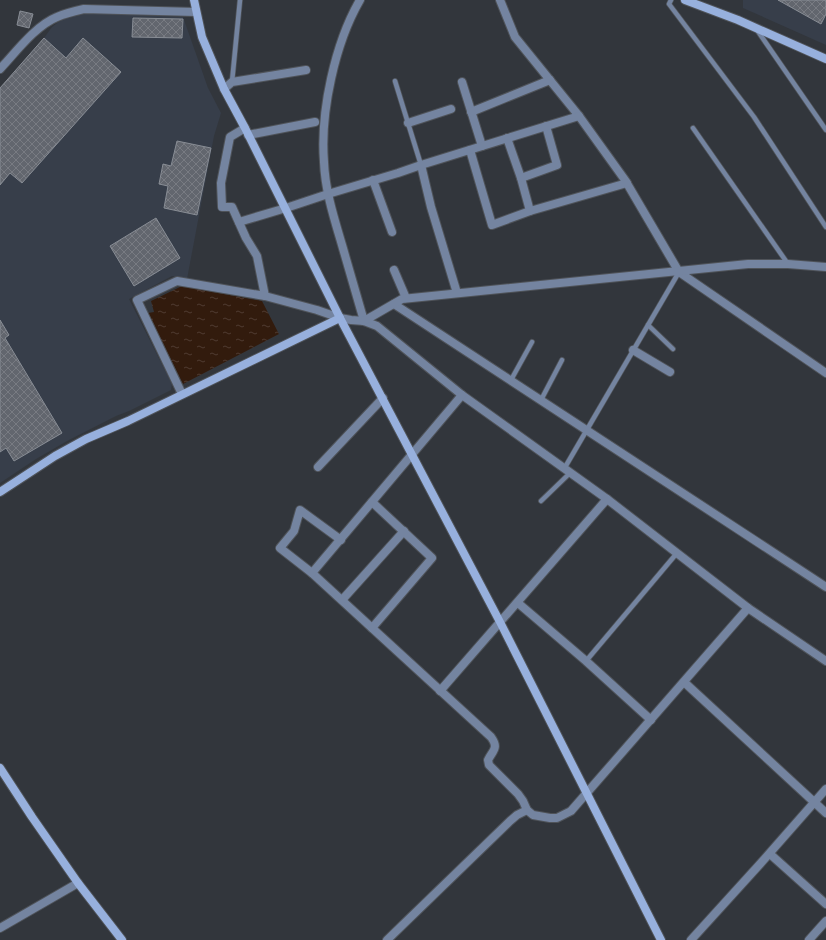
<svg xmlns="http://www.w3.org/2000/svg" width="826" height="940" font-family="'Work Sans',sans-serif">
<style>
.built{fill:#373e4a}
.water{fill:url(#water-ripples)}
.building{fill:url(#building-cross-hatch);stroke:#888d95}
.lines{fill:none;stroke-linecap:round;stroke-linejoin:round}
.lane-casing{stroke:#4f5359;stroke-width:6}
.street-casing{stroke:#4f5359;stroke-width:10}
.secondary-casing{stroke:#4f5359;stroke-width:10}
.lane{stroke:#7484a0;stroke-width:4.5}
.street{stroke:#7484a0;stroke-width:8}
.secondary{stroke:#97b0dd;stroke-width:8}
</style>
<defs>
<pattern id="water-ripples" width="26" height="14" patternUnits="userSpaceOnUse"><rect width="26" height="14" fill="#321b0d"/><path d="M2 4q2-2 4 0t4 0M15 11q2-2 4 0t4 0" fill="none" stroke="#4f3b30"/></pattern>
<pattern id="building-cross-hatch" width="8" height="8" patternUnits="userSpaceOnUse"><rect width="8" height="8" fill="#62666e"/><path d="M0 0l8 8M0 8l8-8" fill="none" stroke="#787b82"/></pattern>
</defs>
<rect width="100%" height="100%" fill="#32363c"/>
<!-- built -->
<g class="built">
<path d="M 743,0 L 826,0 L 826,45 L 743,8 Z"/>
<path d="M 90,13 L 183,17 L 208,88 L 221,113 L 214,136 L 187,279 L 172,276 L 129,299 L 172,384 L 171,390 L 129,411 L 116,416 L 67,441 L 36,459 L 0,483 L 0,88 L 44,38 L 52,27 L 61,20 L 73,16 Z"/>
</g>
<!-- water -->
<path class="water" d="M 182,286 L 262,301 L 279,334 L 183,384 L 148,313 L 154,312 L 151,301 Z"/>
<!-- building -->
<g class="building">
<path d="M 778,0 L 826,0 L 826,14 L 821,24 Z"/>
<path d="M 20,11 L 33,14 L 29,28 L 17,25 Z"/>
<path d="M 133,18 L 183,19 L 182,38 L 132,37 Z"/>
<path d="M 44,38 L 66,58 L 83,38 L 121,72 L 22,183 L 10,173 L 0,185 L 0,88 Z"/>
<path d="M 177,141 L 211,148 L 197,215 L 164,208 L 168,186 L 159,184 L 163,164 L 171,166 Z"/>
<path d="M 156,218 L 180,258 L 134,286 L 110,246 Z"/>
<path d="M 0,320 L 9,335 L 5,338 L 62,433 L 14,461 L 6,448 L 0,452 Z"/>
</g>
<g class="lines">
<defs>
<g id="lane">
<path d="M 671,0 L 669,4 L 754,117 L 826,227"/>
<path d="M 757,30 L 826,130"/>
<path d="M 395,81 L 421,165"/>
<path d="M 232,82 L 240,0"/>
<path d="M 693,128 L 788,264"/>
<path d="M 648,325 L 673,349"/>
<path d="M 511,380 L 532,342"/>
<path d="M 541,400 L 562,360"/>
<path d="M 564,469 L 679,272"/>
<path d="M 541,501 L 570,473"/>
<path d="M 586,661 L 677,553"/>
</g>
<g id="street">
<path d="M 360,0 C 335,43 320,112 324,162 C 325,190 334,218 342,245 C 349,270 357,296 364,321"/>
<path d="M 500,0 L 515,37 L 579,116 L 625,180 L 679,272 L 826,373"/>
<path d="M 0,69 C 16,52 35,26 57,17 C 66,13 75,11 84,9 L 196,12"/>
<path d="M 462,82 L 482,146"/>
<path d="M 224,89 L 232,82 L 306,70"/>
<path d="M 471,112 L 550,80"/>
<path d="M 408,123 L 451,109"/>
<path d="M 245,128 L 230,137 L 221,183 L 222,207 L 232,207 L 246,238 L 257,256 L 265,296 L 317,310 L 340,318 L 351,320 L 364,321 L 377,326 L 462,395 L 607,499 L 748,608 L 826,661"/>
<path d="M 248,135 L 315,122"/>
<path d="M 507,138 L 521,178 L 530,211"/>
<path d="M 470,150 L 492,225 L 530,211 L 627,183"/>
<path d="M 421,165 L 431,207 L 457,293"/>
<path d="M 521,178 L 557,165 L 546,126"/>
<path d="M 373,180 L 392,232"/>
<path d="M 239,222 L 286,208 L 328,194 L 398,173 L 421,165 L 579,116"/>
<path d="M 394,270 L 406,298"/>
<path d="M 394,304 L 826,587"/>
<path d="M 364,321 L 402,299 L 748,264 L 788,264 L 826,267"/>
<path d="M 633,350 L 670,372"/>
<path d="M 182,394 L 137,300 L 177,281 L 265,296"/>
<path d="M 462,395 L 312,573 L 491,737 C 499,748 493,750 488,760 L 489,765 L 518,794 L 523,801 L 527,810 L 533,815 L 550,818 L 557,818 L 571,811 L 748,608"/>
<path d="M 318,467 L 383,398"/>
<path d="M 312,573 L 280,548 L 294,531 L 300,510 L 341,540"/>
<path d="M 342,600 L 404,531"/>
<path d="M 518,603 L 586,661 L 651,720"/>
<path d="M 372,628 L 432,558 L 372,502"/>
<path d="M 684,682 L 826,813"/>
<path d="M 440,691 L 607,499"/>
<path d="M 770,854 L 826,904"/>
<path d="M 0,928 L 78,883"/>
<path d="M 387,940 L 510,821 L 517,815 L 527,810"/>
<path d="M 691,940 L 760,864 L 826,789"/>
<path d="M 809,940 L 826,921"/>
</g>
<g id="secondary">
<path d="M 194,0 L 202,37 L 224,89 L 245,128 L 340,318 L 500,622 L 661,940"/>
<path d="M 685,0 L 738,20 L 826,59"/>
<path d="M 0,492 L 55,456 L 86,439 L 128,421 L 340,318"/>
<path d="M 0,768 L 32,817 L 78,883 L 122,940"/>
</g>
</defs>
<!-- lane casing -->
<use href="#lane" class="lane-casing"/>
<!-- street casing -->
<use href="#street" class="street-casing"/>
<!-- secondary casing -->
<use href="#secondary" class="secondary-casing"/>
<!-- lane -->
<use href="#lane" class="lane"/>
<!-- street -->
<use href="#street" class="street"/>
<!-- secondary -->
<use href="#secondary" class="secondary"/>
</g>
</svg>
